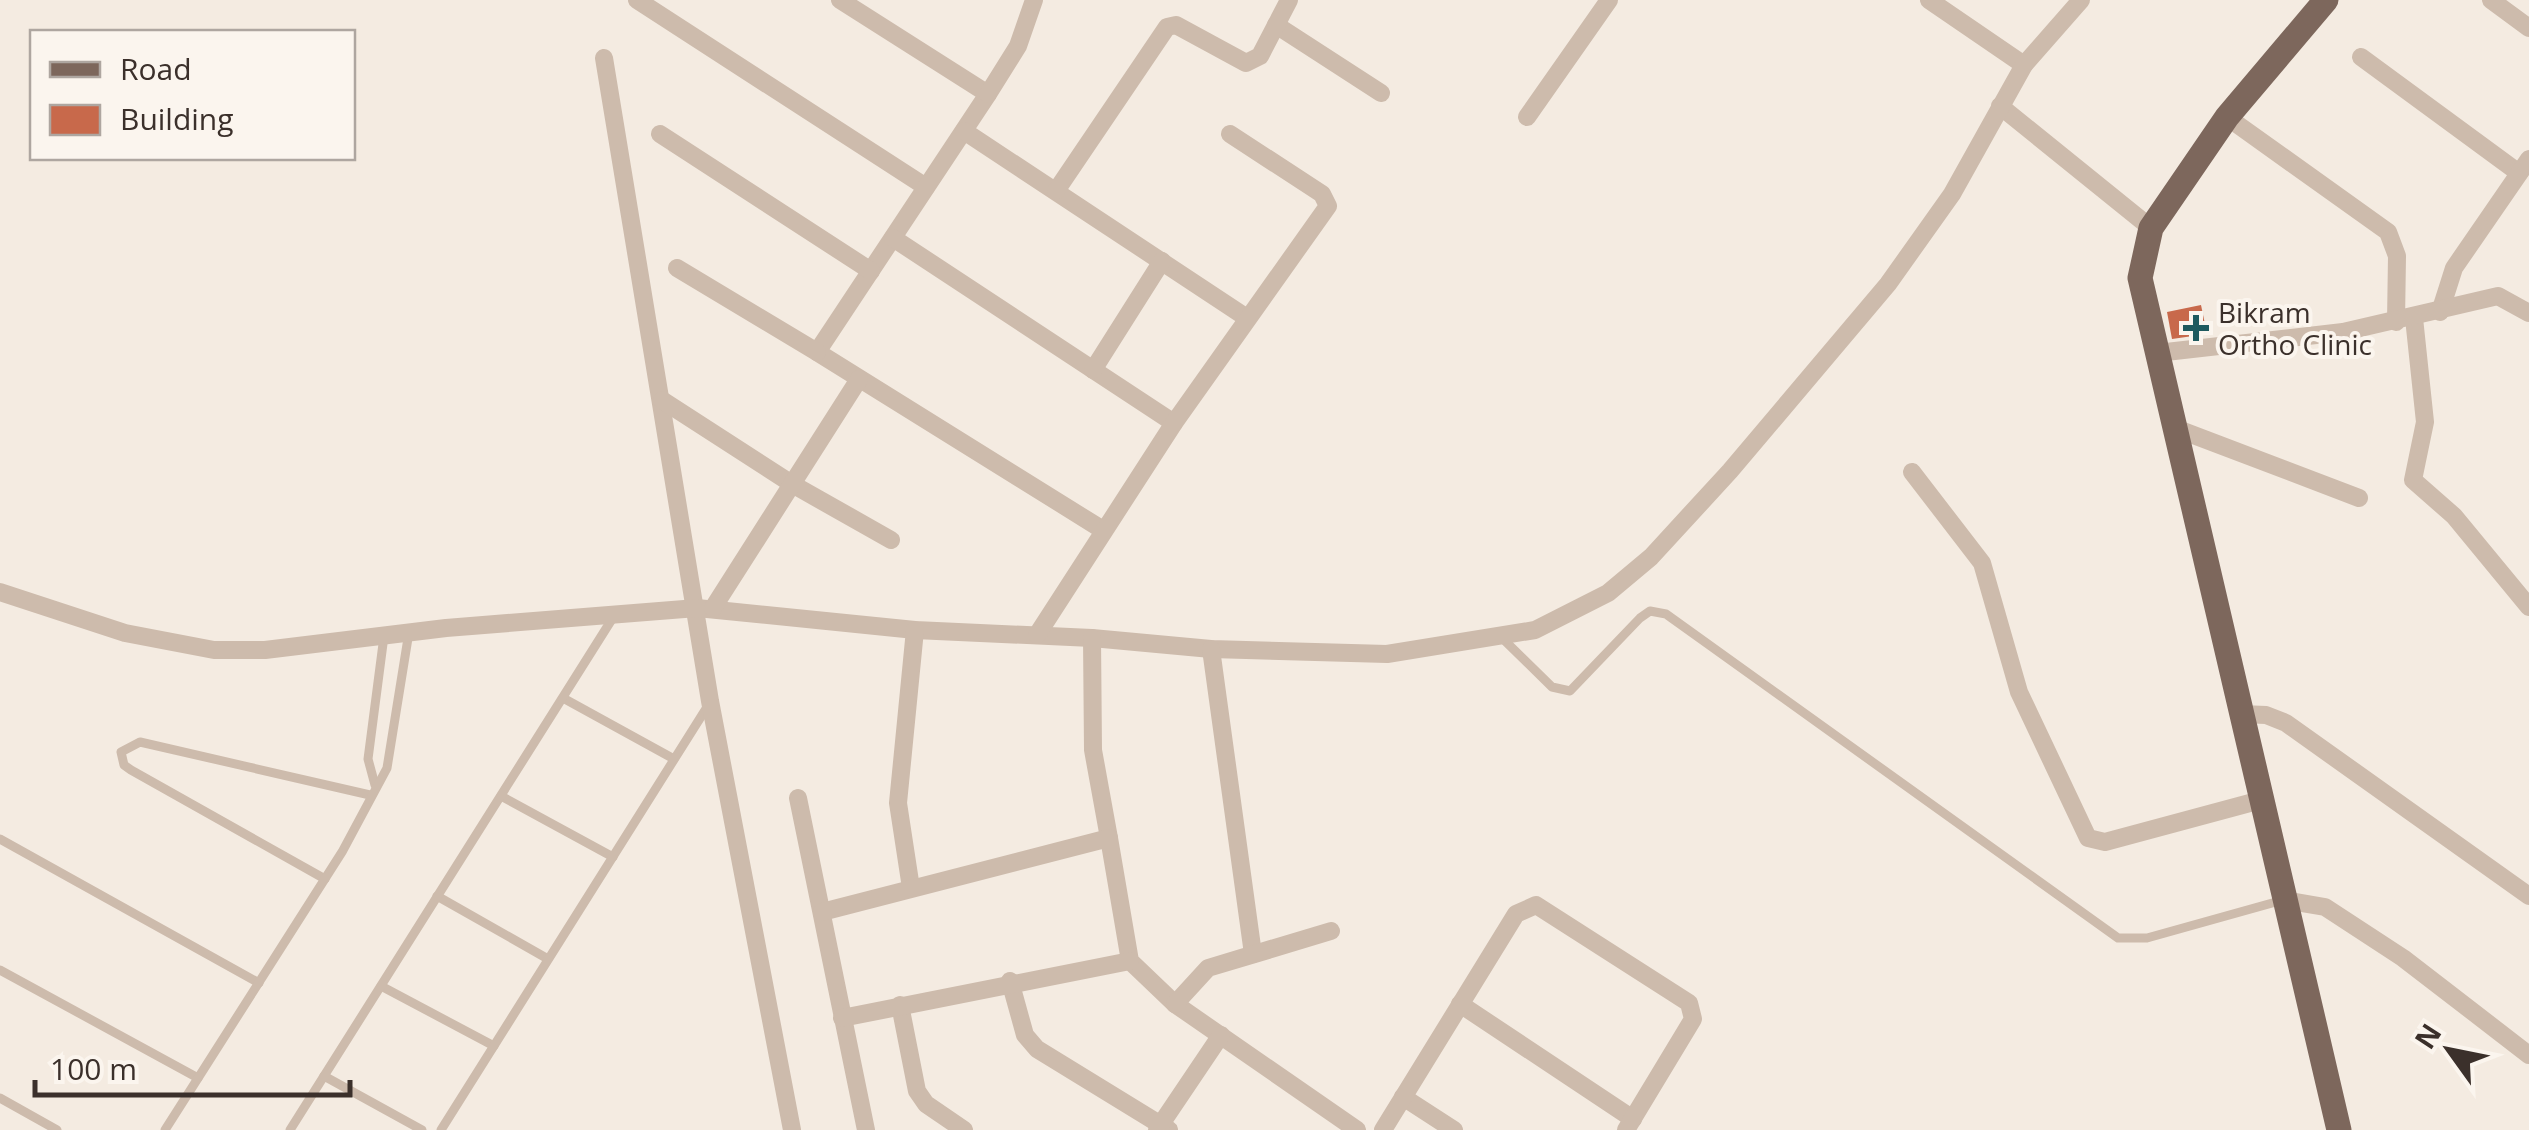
<svg xmlns="http://www.w3.org/2000/svg" width="2529" height="1130" font-family="'Open Sans',sans-serif">
<style>
.building{fill:#c8694b}
.lines{fill:none;stroke-linecap:round;stroke-linejoin:round}
.service{stroke:#cdbbac;stroke-width:9}
.minor{stroke:#cdbbac;stroke-width:18}
.primary{stroke:#7d675c;stroke-width:25}
.poi-dot{fill:#1f5a5e;stroke:#fbf5ee;stroke-width:4}
.labels{text-anchor:middle;dominant-baseline:central;stroke-width:8;stroke-linejoin:round;paint-order:stroke}
.poi-label{font-size:28px;fill:#3b302b;stroke:#fbf5ee;text-anchor:start}
</style>
<rect width="100%" height="100%" fill="#f4ebe1"/>
<!-- building -->
<path class="building" d="M 2201,305 L 2207,334 L 2172,339 L 2167,312 Z"/>
<g class="lines">
<!-- service -->
<g class="service">
<path d="M 1501,637 L 1552,687 L 1570,691 L 1640,618 L 1650,611 L 1666,614 L 2118,938 L 2147,938 L 2283,900"/>
<path d="M 563,698 L 674,759"/>
<path d="M 375,785 L 368,759 L 384,636"/>
<path d="M 501,796 L 613,857"/>
<path d="M 0,839 L 259,983"/>
<path d="M 325,879 L 131,770 L 124,765 L 121,752 L 140,742 L 370,795"/>
<path d="M 437,896 L 548,959"/>
<path d="M 0,970 L 198,1078"/>
<path d="M 381,986 L 494,1046"/>
<path d="M 324,1076 L 422,1130"/>
<path d="M 0,1098 L 57,1130"/>
<path d="M 165,1130 L 342,852 L 387,768 L 409,632"/>
<path d="M 290,1130 L 614,616"/>
<path d="M 441,1130 L 709,704"/>
</g>
<!-- minor -->
<g class="minor">
<path d="M 637,0 L 926,187"/>
<path d="M 840,0 L 988,94 L 817,352 L 1103,530"/>
<path d="M 1929,0 L 2024,65"/>
<path d="M 2491,0 L 2529,28"/>
<path d="M 1276,25 L 1381,93"/>
<path d="M 2361,57 L 2519,173"/>
<path d="M 604,58 L 710,701 L 792,1130"/>
<path d="M 988,94 L 1018,46 L 1034,0"/>
<path d="M 2000,106 L 2151,228"/>
<path d="M 1527,117 L 1609,0"/>
<path d="M 2227,117 L 2388,232 L 2397,256 L 2396,322"/>
<path d="M 964,131 L 1247,318"/>
<path d="M 660,134 L 871,271"/>
<path d="M 1056,191 L 1167,27 L 1176,25 L 1246,63 L 1260,56 L 1289,0"/>
<path d="M 893,238 L 1174,423"/>
<path d="M 677,268 L 817,352"/>
<path d="M 2440,312 L 2454,268 L 2529,159"/>
<path d="M 2414,318 L 2425,422 L 2413,480 L 2454,516 L 2529,607"/>
<path d="M 2157,353 L 2343,332 L 2498,296 L 2529,313"/>
<path d="M 1093,370 L 1162,261"/>
<path d="M 662,400 L 792,484 L 891,540"/>
<path d="M 2175,428 L 2359,498"/>
<path d="M 1912,472 L 1982,563 L 2019,692 L 2088,838 L 2105,842 L 2261,800"/>
<path d="M 0,592 L 125,633 L 214,650 L 265,650 L 446,628 L 697,608 L 915,630 L 1092,638 L 1211,649 L 1387,654 L 1535,630 L 1608,593 L 1651,557 L 1730,471 L 1888,284 L 1952,194 L 2024,65 L 2081,0"/>
<path d="M 713,608 L 859,379"/>
<path d="M 1037,635 L 1174,423 L 1328,206 L 1322,194 L 1230,134"/>
<path d="M 1092,638 L 1093,750 L 1109,838"/>
<path d="M 1211,649 L 1253,954"/>
<path d="M 2241,714 L 2266,715 L 2286,723 L 2529,896"/>
<path d="M 798,798 L 866,1130"/>
<path d="M 911,888 L 898,803 L 915,630"/>
<path d="M 2284,900 L 2325,907 L 2403,958 L 2529,1055"/>
<path d="M 822,912 L 1109,838 L 1130,961 L 1175,1004 L 1357,1130"/>
<path d="M 1010,981 L 1025,1035 L 1037,1049 L 1169,1130"/>
<path d="M 1175,1004 L 1208,968 L 1331,931"/>
<path d="M 1460,1004 L 1633,1119"/>
<path d="M 900,1005 L 917,1091 L 926,1104 L 964,1130"/>
<path d="M 842,1018 L 1130,961"/>
<path d="M 1403,1097 L 1454,1130"/>
<path d="M 1157,1130 L 1221,1035"/>
<path d="M 1383,1130 L 1516,914 L 1536,905 L 1689,1003 L 1693,1019 L 1626,1130"/>
</g>
<!-- primary -->
<path class="primary" d="M 2326,0 L 2227,117 L 2151,228 L 2140,278 L 2339,1130"/>
</g>
<!-- markers -->
<path class="poi-dot" d="M2191 313h10v10h10v10h-10v10h-10v-10h-10v-10h10z"/>
<g class="labels">
<!-- poi labels -->
<g class="poi-label">
<text x="2218" y="312">Bikram<tspan x="2218" dy="32">Ortho Clinic</tspan></text>
</g>
</g>
<!-- legend -->
<rect x="30" y="30" width="325" height="130" fill="#fbf5ee" stroke="#aea6a0" stroke-width="2.5"/>
<rect x="50" y="62" width="50" height="15" fill="#7d675c" stroke="#aea6a0" stroke-width="2.5"/>
<text x="120" y="80" font-size="30" fill="#3b302b">Road</text>
<rect x="50" y="105" width="50" height="30" fill="#c8694b" stroke="#aea6a0" stroke-width="2.5"/>
<text x="120" y="130" font-size="30" fill="#3b302b">Building</text>
<!-- north arrow -->
<g transform="translate(2449 1050) rotate(303)" stroke="#fbf5ee" stroke-width="8" paint-order="stroke">
<path d="M0-8L18 38L0 25L-18 38Z" fill="#3b302b"/>
<text y="-15" font-size="28" font-weight="bold" text-anchor="middle" fill="#3b302b">N</text>
</g>
<!-- scale -->
<path d="M35 1080v15h315v-15" fill="none" stroke="#3b302b" stroke-width="5"/>
<text x="50" y="1080" font-size="30" fill="#3b302b" stroke="#fbf5ee" stroke-width="8" paint-order="stroke">100 m</text>
</svg>
